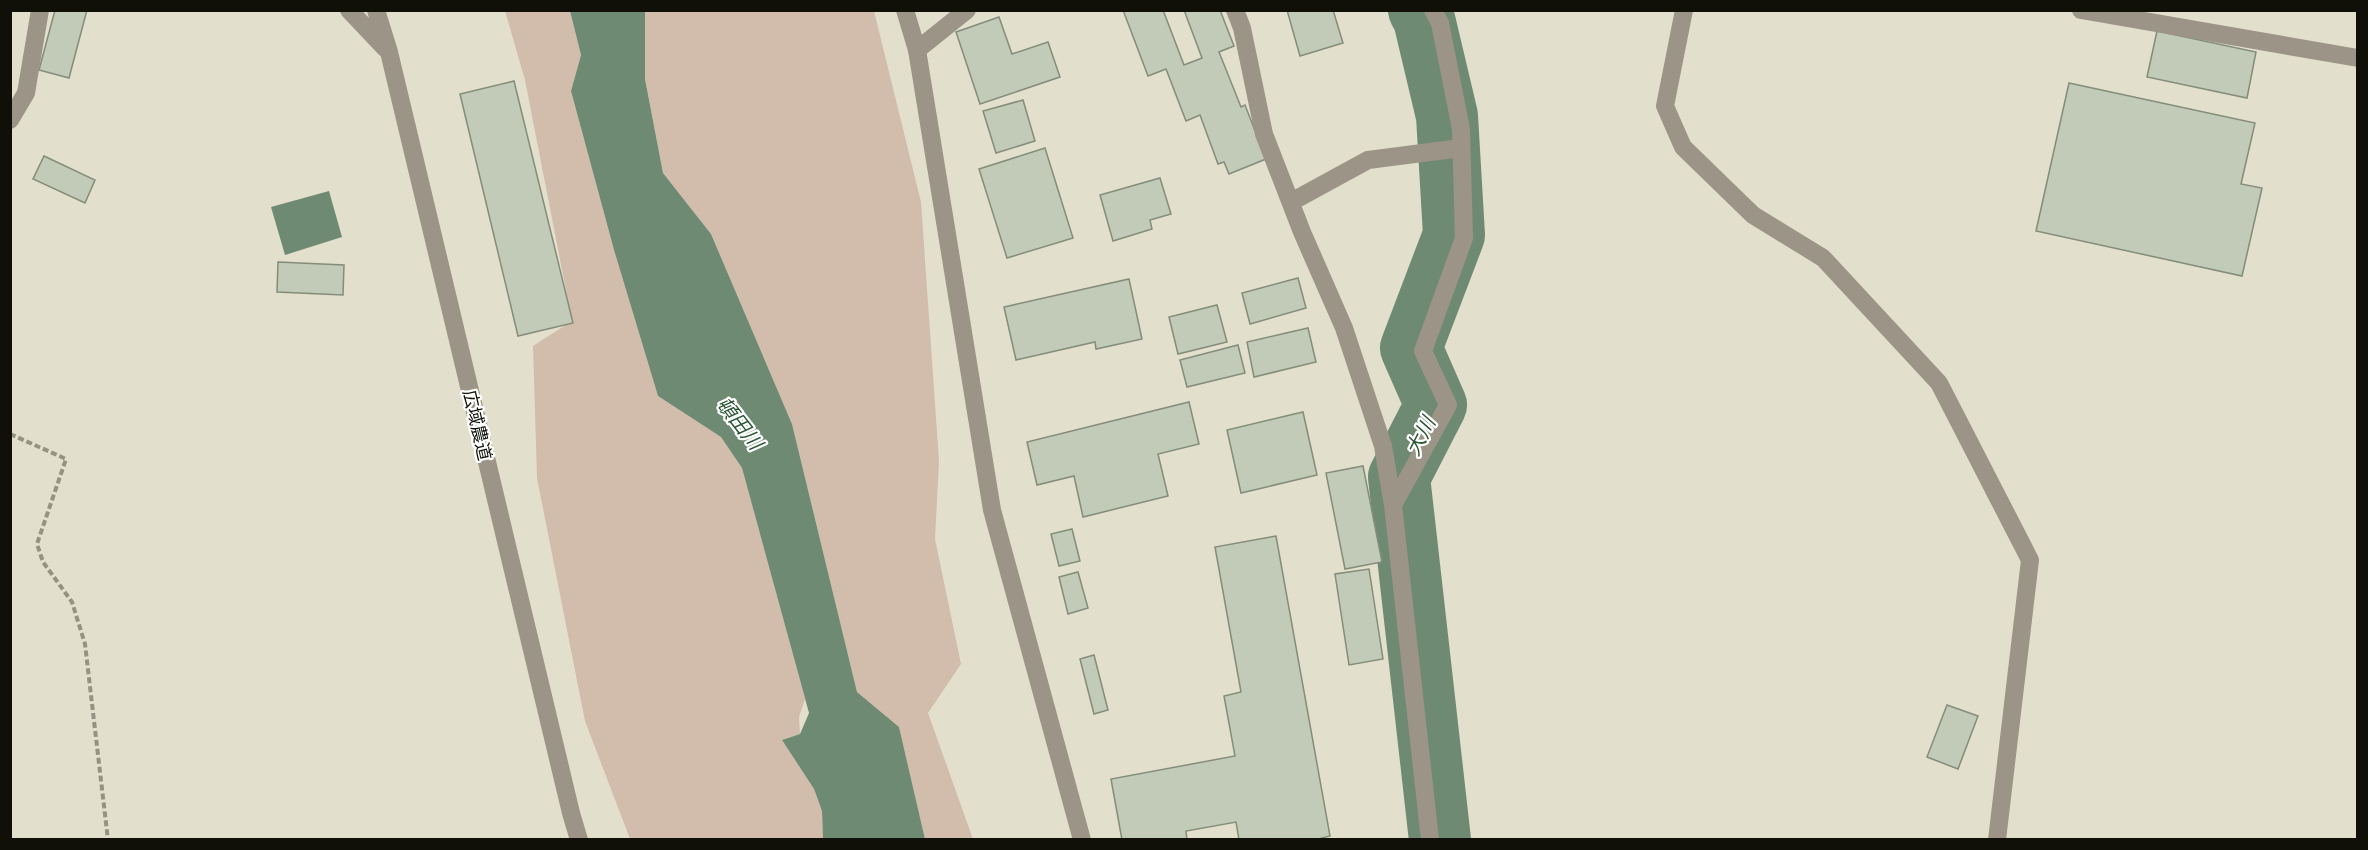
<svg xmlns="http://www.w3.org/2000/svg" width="2368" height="850" font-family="'Open Sans','Noto Sans JP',sans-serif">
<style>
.green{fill:#d2bcac}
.water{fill:#6f8a73}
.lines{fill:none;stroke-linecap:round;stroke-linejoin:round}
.river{stroke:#6f8a73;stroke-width:62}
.building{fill:#c2cbb8;stroke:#848c7a;stroke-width:1.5}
.path{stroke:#939283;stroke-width:4;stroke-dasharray:6 3;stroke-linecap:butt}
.minor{stroke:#9c9487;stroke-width:18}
.labels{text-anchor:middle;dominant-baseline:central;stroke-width:4.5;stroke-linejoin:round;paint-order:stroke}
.street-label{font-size:18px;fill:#101009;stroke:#fff}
.water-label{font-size:20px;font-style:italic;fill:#2a5633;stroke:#fff}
</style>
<rect width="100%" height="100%" fill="#e2e0cc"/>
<!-- green -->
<g class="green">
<path d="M 505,11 L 570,11 L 581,55 L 571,91 L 614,250 L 658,396 L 721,437 L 742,468 L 805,699 L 799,717 L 800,734 L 782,740 L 814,789 L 822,811 L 823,839 L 630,839 L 585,721 L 537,478 L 533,346 L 572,321 L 525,80 Z"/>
<path d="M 645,11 L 874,11 L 921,202 L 939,461 L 935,539 L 961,664 L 928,713 L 973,839 L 925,839 L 899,727 L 857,692 L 792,424 L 711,234 L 663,173 L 645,79 Z"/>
</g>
<!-- water -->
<g class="water">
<path d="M 570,11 L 645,11 L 645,79 L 663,173 L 711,234 L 792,424 L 857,692 L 899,727 L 925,839 L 823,839 L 822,811 L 814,789 L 782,740 L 800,734 L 809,713 L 742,468 L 721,437 L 658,396 L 614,250 L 571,91 L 581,55 Z"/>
<path d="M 329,191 L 342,237 L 285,255 L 271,207 Z"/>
</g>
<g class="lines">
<!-- river -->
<path class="river" d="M 1419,10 L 1424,19 L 1447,116 L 1454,235 L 1411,348 L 1436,405 L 1399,477 L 1440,840"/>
</g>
<!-- building -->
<g class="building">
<path d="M 55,10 L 87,10 L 69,78 L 39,70 Z"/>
<path d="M 1123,10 L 1163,10 L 1184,65 L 1202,58 L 1184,10 L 1220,10 L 1234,46 L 1219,52 L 1241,107 L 1245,105 L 1266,159 L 1229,174 L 1224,162 L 1218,164 L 1200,115 L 1186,121 L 1166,69 L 1148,76 Z"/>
<path d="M 1287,10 L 1333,10 L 1343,43 L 1300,56 Z"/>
<path d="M 999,17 L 1012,54 L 1048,42 L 1060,77 L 980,104 L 956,32 Z"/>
<path d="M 2157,31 L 2256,52 L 2247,98 L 2147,77 Z"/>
<path d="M 514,81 L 573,323 L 518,336 L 460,94 Z"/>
<path d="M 2069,83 L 2255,123 L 2241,184 L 2262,188 L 2242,276 L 2036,231 Z"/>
<path d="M 1023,100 L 1035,141 L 996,153 L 983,111 Z"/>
<path d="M 1045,148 L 1073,238 L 1007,258 L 979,169 Z"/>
<path d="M 44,156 L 95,180 L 85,203 L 33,179 Z"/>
<path d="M 1160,178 L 1171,214 L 1150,220 L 1152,229 L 1113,241 L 1100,195 Z"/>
<path d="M 278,262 L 344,265 L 343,295 L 277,292 Z"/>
<path d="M 1298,278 L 1306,308 L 1250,324 L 1242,293 Z"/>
<path d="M 1129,279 L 1142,339 L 1096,349 L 1095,342 L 1016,360 L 1004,307 Z"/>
<path d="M 1217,305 L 1227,342 L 1178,354 L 1169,317 Z"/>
<path d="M 1308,328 L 1316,362 L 1254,377 L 1247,342 Z"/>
<path d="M 1238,345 L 1245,373 L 1187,387 L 1180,360 Z"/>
<path d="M 1189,402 L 1199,444 L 1158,454 L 1168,496 L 1083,517 L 1074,476 L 1037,485 L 1027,442 Z"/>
<path d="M 1303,412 L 1317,475 L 1241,493 L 1227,430 Z"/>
<path d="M 1363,466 L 1382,562 L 1345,569 L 1326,473 Z"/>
<path d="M 1072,529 L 1080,561 L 1059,566 L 1051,534 Z"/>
<path d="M 1276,536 L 1330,836 L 1314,840 L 1239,840 L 1236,822 L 1186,831 L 1187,840 L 1122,840 L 1111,779 L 1235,756 L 1224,696 L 1241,692 L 1215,547 Z"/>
<path d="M 1369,569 L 1383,659 L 1349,665 L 1335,574 Z"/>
<path d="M 1078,572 L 1088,608 L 1068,614 L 1059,577 Z"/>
<path d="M 1094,655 L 1108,710 L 1094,714 L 1080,659 Z"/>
<path d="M 1947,705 L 1978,716 L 1958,769 L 1927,757 Z"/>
</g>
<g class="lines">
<!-- path -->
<path class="path" d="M 10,434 L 66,459 L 37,544 L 43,562 L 72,602 L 85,644 L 108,840"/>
<!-- minor -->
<g class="minor">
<path d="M 349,10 L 385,48"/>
<path d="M 376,10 L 389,52 L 571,813 L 579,840"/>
<path d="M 905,10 L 917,50 L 992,510 L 1082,840"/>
<path d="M 1235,10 L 1242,28 L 1264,134 L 1302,232 L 1344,328 L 1383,446 L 1393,505 L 1430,840"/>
<path d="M 1684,10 L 1665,106 L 1683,147 L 1753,215 L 1823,258 L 1939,383 L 2030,560 L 1997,840"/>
<path d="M 2081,10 L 2358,58"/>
<path d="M 917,50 L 967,10"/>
<path d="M 10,120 L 26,93 L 40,10"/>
<path d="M 1291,202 L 1368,160 L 1461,148"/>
<path d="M 1393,505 L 1448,405 L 1423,351 L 1464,238 L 1461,129 L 1440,23 L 1433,10"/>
</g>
</g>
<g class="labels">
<!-- street labels -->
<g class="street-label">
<text transform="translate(478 425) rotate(77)">広域農道</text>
</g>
<!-- water labels -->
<g class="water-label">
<text transform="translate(740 423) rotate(52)">頓田川</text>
<text transform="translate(1420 436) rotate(-63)">大川</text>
</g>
</g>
<!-- border -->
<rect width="2368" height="850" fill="none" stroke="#101009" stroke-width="24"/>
</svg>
